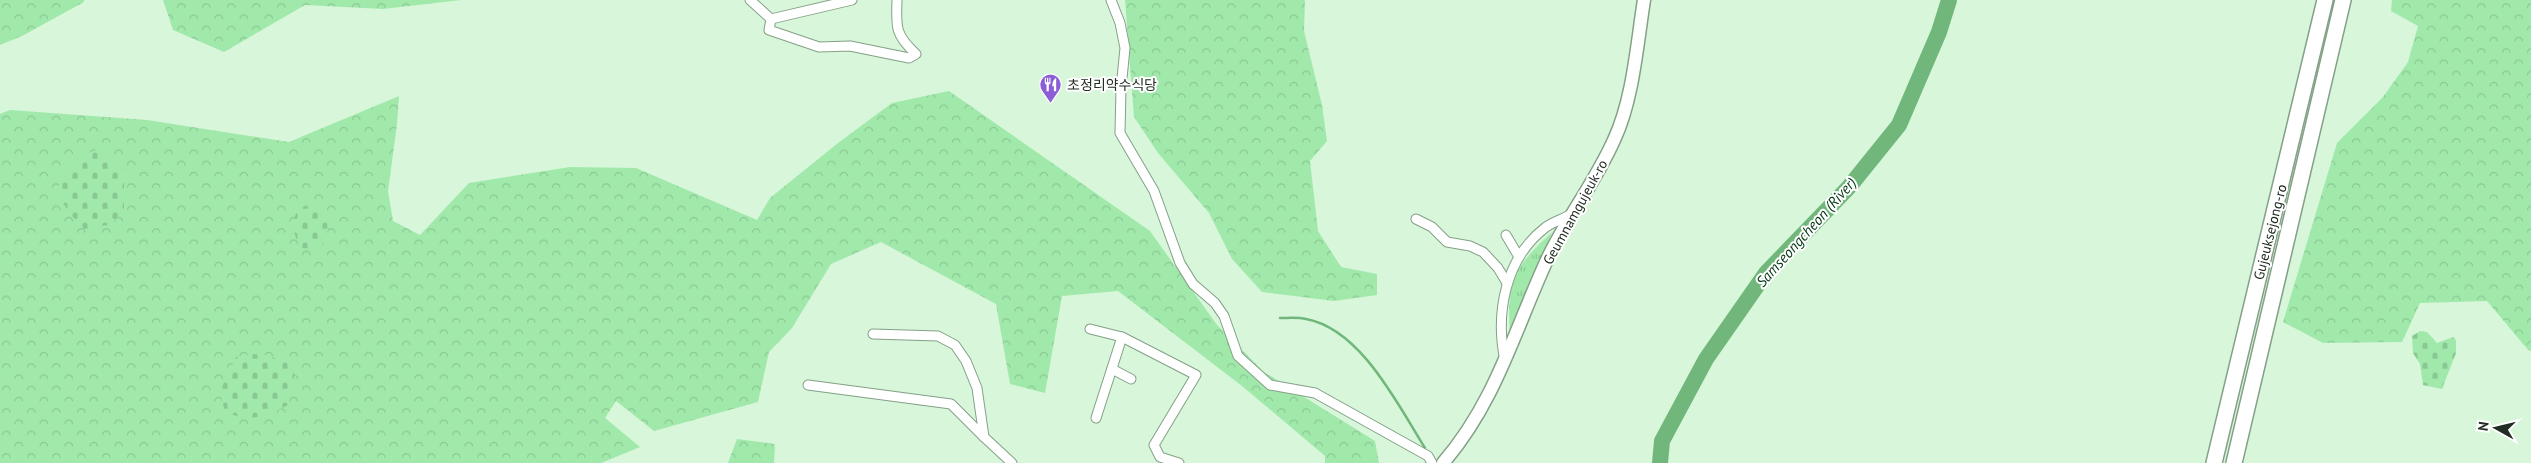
<svg xmlns="http://www.w3.org/2000/svg" width="2531" height="463" font-family="'PT Sans','Noto Sans KR',sans-serif">
<style>
.grass{fill:url(#grass-tufts)}
.forest{fill:url(#forest-crowns)}
.cemetery{fill:url(#cemetery-stones)}
.lines{fill:none;stroke-linecap:round;stroke-linejoin:round}
.stream{stroke:#71b77b;stroke-width:2.5}
.river{stroke:#71b77b;stroke-width:16}
.minor-casing{stroke:#84a087;stroke-width:11}
.secondary-casing{stroke:#84a087;stroke-width:15}
.trunk-casing{stroke:#84a087;stroke-width:18}
.minor{stroke:#fff;stroke-width:9}
.secondary{stroke:#fff;stroke-width:12}
.trunk{stroke:#fff;stroke-width:15}
.labels{text-anchor:middle;dominant-baseline:central;stroke-width:4;stroke-linejoin:round;paint-order:stroke}
.poi-label{font-size:14px;fill:#212c22;stroke:#fff;text-anchor:start}
.street-label{font-size:14px;fill:#212c22;stroke:#fff}
.water-label{font-size:15px;font-style:italic;fill:#00360f;stroke:#fff}
</style>
<defs>
<pattern id="grass-tufts" width="24" height="20" patternUnits="userSpaceOnUse" patternTransform="scale(1.25)"><rect width="24" height="20" fill="#a1e9ab"/><path d="M3 7l-1-3M5 7V3M7 7l1-3M15 17l-1-3M17 17v-4M19 17l1-3" fill="none" stroke="#8ac893"/></pattern>
<pattern id="forest-crowns" width="20" height="18" patternUnits="userSpaceOnUse" patternTransform="scale(1.25)"><rect width="20" height="18" fill="#a1e9ab"/><path d="M2 6a3 3 0 1 1 6 0M12 15a3 3 0 1 1 6 0" fill="none" stroke="#8ac893"/></pattern>
<pattern id="cemetery-stones" width="16" height="16" patternUnits="userSpaceOnUse" patternTransform="scale(1.25)"><rect width="16" height="16" fill="#a1e9ab"/><path d="M2 7V4a2 2 0 0 1 4 0v3zM10 15v-3a2 2 0 0 1 4 0v3z" fill="#8ac893"/></pattern>
</defs>
<rect width="100%" height="100%" fill="#d7f6da"/>
<!-- grass -->
<path class="grass" d="M 1552,232 L 1510,337 C 1507,281 1511,270 1552,232 Z"/>
<!-- forest -->
<g class="forest">
<path d="M 0,0 L 84,0 L 84,2 L 22,36 L 0,45 Z"/>
<path d="M 163,0 L 461,0 L 383,9 L 305,5 L 224,52 L 173,30 Z"/>
<path d="M 1125,0 L 1305,0 L 1304,31 L 1322,105 L 1327,141 L 1310,161 L 1318,231 L 1341,267 L 1377,274 L 1377,295 L 1334,301 L 1262,292 L 1232,259 L 1209,213 L 1158,153 L 1134,117 Z"/>
<path d="M 2392,0 L 2531,0 L 2531,350 L 2529,351 L 2487,301 L 2420,303 L 2402,342 L 2323,343 L 2283,322 L 2337,143 L 2383,97 L 2408,62 L 2418,26 L 2391,11 Z"/>
<path d="M 949,91 L 1150,231 L 1217,325 L 1264,372 L 1375,441 L 1379,463 L 1325,463 L 1325,456 L 1242,386 L 1118,291 L 1062,296 L 1045,393 L 1010,384 L 996,304 L 881,242 L 831,264 L 792,328 L 769,352 L 758,402 L 654,431 L 616,401 L 605,418 L 640,447 L 601,463 L 0,463 L 0,114 L 10,110 L 147,120 L 289,142 L 399,96 L 397,124 L 388,191 L 393,221 L 420,235 L 469,183 L 570,167 L 636,168 L 757,220 L 770,198 L 838,143 L 892,103 Z"/>
<path d="M 737,439 L 775,444 L 774,463 L 728,463 Z"/>
</g>
<!-- cemetery -->
<g class="cemetery">
<path d="M 101,149 L 124,169 L 124,213 L 107,225 L 85,230 C 72,217 63,206 57,189 C 68,163 74,156 101,149 Z"/>
<path d="M 314,203 C 331,214 331,232 321,249 L 302,248 C 295,238 288,222 299,210 C 302,207 310,205 314,203 Z"/>
<path d="M 2420,331 L 2427,332 L 2437,343 L 2453,337 L 2456,340 L 2456,353 L 2442,389 L 2423,385 L 2420,364 L 2413,353 L 2412,336 Z"/>
<path d="M 252,354 L 267,355 L 294,366 L 294,385 L 288,405 C 264,417 251,423 225,412 L 220,391 L 236,357 Z"/>
</g>
<g class="lines">
<!-- stream -->
<path class="stream" d="M 1280,318 C 1288,318 1298,317 1306,319 C 1361,329 1398,405 1425,448"/>
<!-- river -->
<path class="river" d="M 1660,463 L 1662,441 L 1706,359 L 1766,273 L 1849,187 L 1899,125 L 1939,32 L 1949,0"/>
<defs>
<g id="minor">
<path d="M 750,0 L 771,19 L 852,0"/>
<path d="M 1111,0 L 1120,23 L 1125,48 L 1121,88 L 1120,133 L 1154,191 L 1180,263 L 1193,284 L 1215,303 L 1224,316 L 1238,356 L 1270,385 L 1315,393 L 1428,456 L 1432,463"/>
<path d="M 771,19 L 769,30 L 819,47 L 850,46 L 909,58 L 916,54 C 895,35 896,27 897,0"/>
<path d="M 1416,219 L 1432,227 L 1447,242 L 1470,246 L 1483,252 L 1498,268 L 1507,283"/>
<path d="M 1506,235 L 1519,257"/>
<path d="M 1090,329 L 1122,337 L 1196,375 L 1154,445 L 1160,457 L 1179,463"/>
<path d="M 873,334 L 938,336 L 955,345 L 966,361 L 977,388 L 984,437 L 1012,463"/>
<path d="M 1505,361 C 1495,313 1505,258 1546,227 C 1553,222 1563,219 1570,215"/>
<path d="M 1112,369 L 1131,379"/>
<path d="M 808,385 L 951,404 L 984,437"/>
<path d="M 1096,418 L 1122,337"/>
</g>
<path id="secondary" d="M 1443,463 C 1495,403 1514,332 1546,262 C 1565,220 1595,183 1614,140 C 1633,100 1637,44 1644,0"/>
<g id="trunk">
<path d="M 2214,463 L 2325,0"/>
<path d="M 2234,463 L 2343,0"/>
</g>
</defs>
<!-- minor casing -->
<use href="#minor" class="minor-casing"/>
<!-- secondary casing -->
<use href="#secondary" class="secondary-casing"/>
<!-- trunk casing -->
<use href="#trunk" class="trunk-casing"/>
<!-- minor -->
<use href="#minor" class="minor"/>
<!-- secondary -->
<use href="#secondary" class="secondary"/>
<!-- trunk -->
<use href="#trunk" class="trunk"/>
</g>
<!-- icons -->
<defs>
<symbol id="restaurant-pin" viewBox="-11 -11 22 30"><path d="M0 17L-7.5 6A9.5 9.5 0 1 1 7.5 6Z" fill="#8b5dd7" stroke="#fff"/><path d="M-5-6h1v4h1v-4h1v4h1v-4h1v5L-1.5 .5V6h-2V.5L-5-1ZM5-6V6H3V1.5H1.5Q1.5-4 5-6Z" fill="#fff"/></symbol>
</defs>
<g fill-rule="evenodd">
<use href="#restaurant-pin" x="1038" y="72" width="25" height="34"/>
</g>
<g class="labels">
<!-- poi labels -->
<g class="poi-label">
<text x="1067" y="85">초정리약수식당</text>
</g>
<!-- street labels -->
<g class="street-label">
<text transform="translate(1575 212) rotate(-61)">Geumnamgujeuk-ro</text>
<text transform="translate(2270 232) rotate(-76)">Gujeuksejong-ro</text>
</g>
<!-- water labels -->
<g class="water-label">
<text transform="translate(1806 232) rotate(-48)">Samseongcheon (River)</text>
</g>
</g>
<!-- north arrow -->
<g transform="translate(2496 428) rotate(278)" stroke="#ffffff" stroke-width="4" paint-order="stroke">
<path d="M0-4L9 19L0 12L-9 19Z" fill="#212c22"/>
<text y="-8" font-size="14" font-weight="bold" text-anchor="middle" fill="#212c22">N</text>
</g>
</svg>
